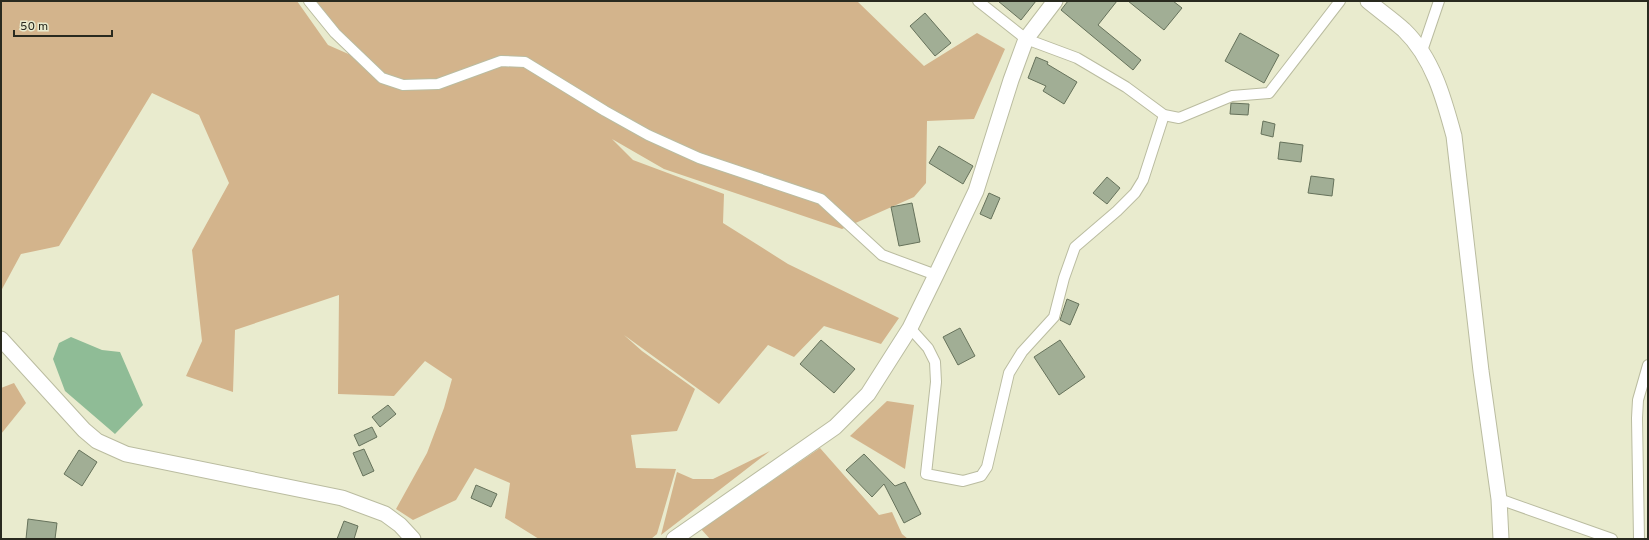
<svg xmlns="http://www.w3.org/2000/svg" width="1649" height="540" font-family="Overpass,sans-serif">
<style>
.green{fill:#d3b48c}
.water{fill:#8fbc96}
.building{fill:#a1ae95;stroke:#66725b}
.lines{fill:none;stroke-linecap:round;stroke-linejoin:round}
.street-casing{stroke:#babca0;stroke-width:12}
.secondary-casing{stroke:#babca0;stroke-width:17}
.street{stroke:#fff;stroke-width:10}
.secondary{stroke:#fff;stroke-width:15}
</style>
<rect width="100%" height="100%" fill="#e9ebce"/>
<!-- green -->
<g class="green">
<path d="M 1,1 L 297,1 L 328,45 L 353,56 L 316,1 L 857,1 L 924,66 L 977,33 L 1005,49 L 974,119 L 927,121 L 926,183 L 914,197 L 842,229 L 664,169 L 612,139 L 633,160 L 724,194 L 723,223 L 788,264 L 899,318 L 881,344 L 824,326 L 794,357 L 768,345 L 719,404 L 624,335 L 642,351 L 695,389 L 677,431 L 631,435 L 636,468 L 676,469 L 657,534 L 651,539 L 539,539 L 505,518 L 510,483 L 475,468 L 456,500 L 413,520 L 396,509 L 427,453 L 444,408 L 452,379 L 425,361 L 394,396 L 338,394 L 339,295 L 235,330 L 233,392 L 186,376 L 202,341 L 192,250 L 229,183 L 199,115 L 152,93 L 59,246 L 21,254 L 1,291 Z"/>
<path d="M 14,383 L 26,403 L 1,434 L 1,388 Z"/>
<path d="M 887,401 L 914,405 L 905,469 L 850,436 Z"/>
<path d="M 820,448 L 879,515 L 892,512 L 902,534 L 908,539 L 710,539 L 701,529 Z"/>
<path d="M 770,451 L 661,535 L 677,472 L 693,479 L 713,479 Z"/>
</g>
<!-- water -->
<path class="water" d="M 71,337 L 102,350 L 120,352 L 143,405 L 115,434 L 65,391 L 53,359 L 59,343 Z"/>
<!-- building -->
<g class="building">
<path d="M 998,1 L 1036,1 L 1021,20 Z"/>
<path d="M 1068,1 L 1117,1 L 1098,25 L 1141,60 L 1133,70 L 1061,10 Z"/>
<path d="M 1128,1 L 1173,1 L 1182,8 L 1164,30 Z"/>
<path d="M 925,13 L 951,43 L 935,56 L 910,26 Z"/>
<path d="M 1240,33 L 1279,55 L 1264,83 L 1225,61 Z"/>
<path d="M 1036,57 L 1048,62 L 1047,64 L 1077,82 L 1064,104 L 1043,91 L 1046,86 L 1028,78 Z"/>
<path d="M 1231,103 L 1249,104 L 1248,115 L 1230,114 Z"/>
<path d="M 1263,121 L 1275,124 L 1273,137 L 1261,134 Z"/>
<path d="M 1280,142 L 1303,145 L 1301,162 L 1278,159 Z"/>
<path d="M 939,146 L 973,166 L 963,184 L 929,163 Z"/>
<path d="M 1311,176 L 1334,179 L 1332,196 L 1308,193 Z"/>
<path d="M 1107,177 L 1120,188 L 1107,204 L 1093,193 Z"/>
<path d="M 989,193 L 1000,198 L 991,219 L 980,214 Z"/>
<path d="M 912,203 L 920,242 L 899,246 L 891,207 Z"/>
<path d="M 1067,299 L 1079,304 L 1070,325 L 1060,320 Z"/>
<path d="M 960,328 L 975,356 L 958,365 L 943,337 Z"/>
<path d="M 821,340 L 855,369 L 834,393 L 800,364 Z"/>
<path d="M 1060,340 L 1085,377 L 1059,395 L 1034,357 Z"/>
<path d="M 388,405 L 396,414 L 380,427 L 372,417 Z"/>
<path d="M 372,427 L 377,437 L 359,446 L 354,435 Z"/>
<path d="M 364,449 L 374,471 L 363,476 L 353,453 Z"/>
<path d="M 79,450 L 97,462 L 82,486 L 64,474 Z"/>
<path d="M 864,454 L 895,486 L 905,482 L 921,514 L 904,523 L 884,484 L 872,497 L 846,470 Z"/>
<path d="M 476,485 L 497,494 L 491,507 L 471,498 Z"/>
<path d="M 28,519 L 57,523 L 55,539 L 26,539 Z"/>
<path d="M 344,521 L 358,526 L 354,539 L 337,539 Z"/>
</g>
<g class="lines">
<defs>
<g id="street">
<path d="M 309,1 L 335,33 L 382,78 L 403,85 L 438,84 L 501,61 L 525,62 L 605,111 L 648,135 L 699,158 L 821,199 L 882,255 L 936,275"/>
<path d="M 978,1 L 1026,39 L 1077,58 L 1126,87 L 1164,115 L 1179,118 L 1232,96 L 1269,93 L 1340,1"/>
<path d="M 1422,51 L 1439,1"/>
<path d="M 910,328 L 928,348 L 935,362 L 936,382 L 926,474 L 963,481 L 981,476 L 987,467 L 1009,373 L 1022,352 L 1054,317 L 1064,278 L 1075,247 L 1117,211 L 1135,193 L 1143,180 L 1164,115"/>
<path d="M 1499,499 L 1612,539"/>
<path d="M 1639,539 L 1637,418 L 1638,400 L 1648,365"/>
</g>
<g id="secondary">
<path d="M 1368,1 C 1380,11 1393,20 1404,30 C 1433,58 1444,99 1454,136 L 1481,371 L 1499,499 L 1501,539"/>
<path d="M 1,339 L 84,430 L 97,441 L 126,454 L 342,498 L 385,514 L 400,525 L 413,539"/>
<path d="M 674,539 L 835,427 L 868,394 L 910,328 L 936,275 L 976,191 L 1011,80 L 1026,39 L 1055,1"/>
</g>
</defs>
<!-- street casing -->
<use href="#street" class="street-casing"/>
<!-- secondary casing -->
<use href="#secondary" class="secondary-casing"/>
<!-- street -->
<use href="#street" class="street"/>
<!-- secondary -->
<use href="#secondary" class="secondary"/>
</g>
<!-- border -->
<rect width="1649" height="540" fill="none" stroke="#292a1f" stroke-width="4"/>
<!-- scale -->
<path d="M14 30v6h98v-6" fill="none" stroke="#292a1f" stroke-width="2"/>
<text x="20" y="30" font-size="12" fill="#292a1f" stroke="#e9ebce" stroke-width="3" paint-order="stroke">50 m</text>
</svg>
